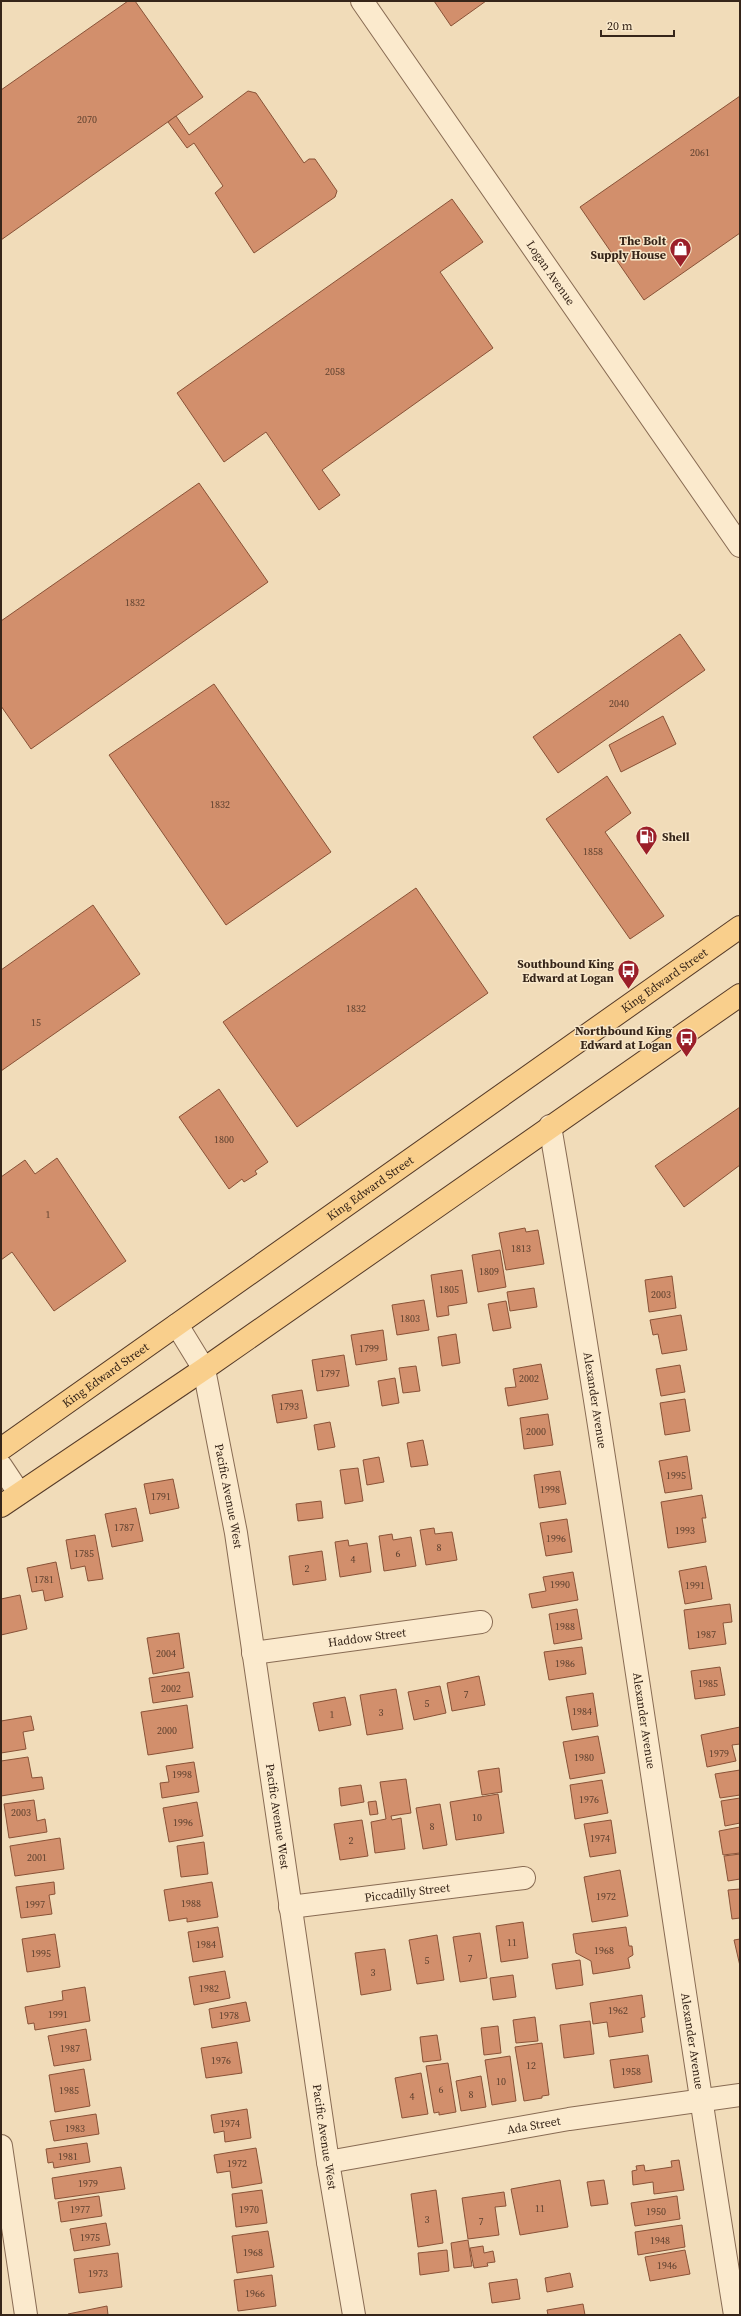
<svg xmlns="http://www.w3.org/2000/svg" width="741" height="2316" font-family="'Source Serif 4',serif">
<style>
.building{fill:#d28f6c;stroke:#895237}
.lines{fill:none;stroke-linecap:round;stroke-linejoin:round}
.minor-casing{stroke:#886b53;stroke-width:24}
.major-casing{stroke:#553a28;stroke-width:24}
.minor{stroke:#fbeacd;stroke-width:22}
.major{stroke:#f9cf8c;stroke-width:22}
.labels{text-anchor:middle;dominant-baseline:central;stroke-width:3;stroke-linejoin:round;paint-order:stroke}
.number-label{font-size:10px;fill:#5d402e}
.poi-label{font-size:12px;font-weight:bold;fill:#362519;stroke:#f8e7c9;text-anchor:end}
.street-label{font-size:12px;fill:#362519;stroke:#f8e7c9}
</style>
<rect width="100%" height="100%" fill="#f1dcb9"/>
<!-- building -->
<g class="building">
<path d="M 128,1 L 135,1 L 203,97 L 1,240 L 1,90 Z"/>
<path d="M 434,1 L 486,1 L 451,26 Z"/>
<path d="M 248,91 L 256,93 L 304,163 L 309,159 L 315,159 L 337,191 L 335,197 L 254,253 L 215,193 L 223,186 L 194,143 L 187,148 L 168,122 L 176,116 L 189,135 Z"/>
<path d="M 740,96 L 740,233 L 644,300 L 580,207 Z"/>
<path d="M 452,199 L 483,242 L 440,272 L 493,348 L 322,470 L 340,495 L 319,510 L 266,432 L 224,462 L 177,393 Z"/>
<path d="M 199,483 L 268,582 L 31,749 L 1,706 L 1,621 Z"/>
<path d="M 680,634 L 705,670 L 558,773 L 533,737 Z"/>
<path d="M 214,684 L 331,852 L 226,925 L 109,755 Z"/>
<path d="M 663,716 L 676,744 L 621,772 L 609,745 Z"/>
<path d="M 607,776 L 631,813 L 605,832 L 664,916 L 630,939 L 546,819 Z"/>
<path d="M 416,888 L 488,993 L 297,1127 L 223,1022 Z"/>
<path d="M 93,905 L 140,974 L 1,1071 L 1,970 Z"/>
<path d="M 219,1089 L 268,1162 L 255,1171 L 257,1174 L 244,1182 L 242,1179 L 229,1189 L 179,1117 Z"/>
<path d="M 740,1107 L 740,1165 L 684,1207 L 655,1166 Z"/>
<path d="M 57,1158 L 126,1261 L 54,1311 L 12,1252 L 1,1260 L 1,1177 L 25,1160 L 35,1174 Z"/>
<path d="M 525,1228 L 526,1232 L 538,1230 L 544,1264 L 506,1270 L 499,1233 Z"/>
<path d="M 500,1250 L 506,1287 L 478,1292 L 472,1255 Z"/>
<path d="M 462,1270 L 467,1303 L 448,1306 L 449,1315 L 437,1317 L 431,1275 Z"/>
<path d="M 672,1276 L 676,1308 L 649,1312 L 645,1280 Z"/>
<path d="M 534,1288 L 537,1307 L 510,1311 L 507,1292 Z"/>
<path d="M 424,1300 L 429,1330 L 397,1335 L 392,1305 Z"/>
<path d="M 506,1301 L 511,1328 L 493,1331 L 488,1304 Z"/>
<path d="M 681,1315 L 687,1350 L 662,1354 L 658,1334 L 653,1335 L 650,1320 Z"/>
<path d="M 383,1330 L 387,1360 L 356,1365 L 351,1335 Z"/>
<path d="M 456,1334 L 460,1363 L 442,1366 L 438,1337 Z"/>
<path d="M 344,1355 L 349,1386 L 317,1391 L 312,1360 Z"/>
<path d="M 541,1364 L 548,1399 L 508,1406 L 505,1388 L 516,1387 L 513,1369 Z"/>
<path d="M 680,1365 L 685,1392 L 661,1396 L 656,1369 Z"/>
<path d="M 416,1366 L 420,1391 L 403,1393 L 399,1368 Z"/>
<path d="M 395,1378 L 399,1403 L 382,1406 L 378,1381 Z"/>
<path d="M 302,1390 L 307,1418 L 277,1423 L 272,1395 Z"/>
<path d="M 685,1399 L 690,1431 L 665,1435 L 660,1403 Z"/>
<path d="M 548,1414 L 553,1445 L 524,1449 L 520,1418 Z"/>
<path d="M 330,1422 L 335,1447 L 318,1450 L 314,1425 Z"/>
<path d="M 423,1440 L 428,1465 L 411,1467 L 407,1443 Z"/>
<path d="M 687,1456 L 692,1489 L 665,1493 L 659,1461 Z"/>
<path d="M 379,1457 L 384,1482 L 367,1485 L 363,1460 Z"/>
<path d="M 358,1468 L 363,1501 L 345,1504 L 340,1470 Z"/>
<path d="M 560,1471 L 566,1504 L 539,1508 L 534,1475 Z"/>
<path d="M 173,1479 L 179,1508 L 150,1514 L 144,1484 Z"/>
<path d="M 702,1495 L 706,1518 L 702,1518 L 706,1542 L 668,1548 L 661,1502 Z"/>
<path d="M 321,1501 L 323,1518 L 298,1521 L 296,1504 Z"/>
<path d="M 136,1508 L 143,1541 L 112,1547 L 105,1514 Z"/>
<path d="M 567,1519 L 572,1552 L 546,1556 L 540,1523 Z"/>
<path d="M 434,1528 L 435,1534 L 452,1532 L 457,1560 L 426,1565 L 420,1530 Z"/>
<path d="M 392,1534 L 393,1540 L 411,1537 L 416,1566 L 384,1571 L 379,1536 Z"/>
<path d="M 95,1535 L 103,1579 L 88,1581 L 85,1566 L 71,1569 L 66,1540 Z"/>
<path d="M 348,1540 L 349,1546 L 367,1543 L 371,1572 L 340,1577 L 335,1542 Z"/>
<path d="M 322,1551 L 326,1580 L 293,1585 L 289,1556 Z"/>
<path d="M 56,1562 L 63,1597 L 45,1601 L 43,1590 L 32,1592 L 27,1568 Z"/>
<path d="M 706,1566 L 712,1599 L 685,1604 L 679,1571 Z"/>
<path d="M 573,1572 L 578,1600 L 532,1608 L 529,1594 L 546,1591 L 543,1577 Z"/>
<path d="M 20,1595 L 27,1629 L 1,1635 L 1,1599 Z"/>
<path d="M 730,1604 L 732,1622 L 723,1623 L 726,1644 L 689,1649 L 684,1610 Z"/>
<path d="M 577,1609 L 582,1639 L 554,1644 L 549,1614 Z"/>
<path d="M 179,1633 L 184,1668 L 153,1674 L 147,1638 Z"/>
<path d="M 582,1647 L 586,1674 L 549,1680 L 544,1652 Z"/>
<path d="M 720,1667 L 725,1695 L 695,1699 L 691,1671 Z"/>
<path d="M 189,1672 L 193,1697 L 153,1703 L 149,1678 Z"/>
<path d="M 479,1676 L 485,1705 L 452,1711 L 447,1683 Z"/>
<path d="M 440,1686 L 446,1713 L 414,1720 L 408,1692 Z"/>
<path d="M 396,1689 L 403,1729 L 367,1735 L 360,1695 Z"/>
<path d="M 593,1693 L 598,1726 L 572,1730 L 566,1697 Z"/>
<path d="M 345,1697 L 351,1725 L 319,1731 L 313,1703 Z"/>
<path d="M 187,1705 L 193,1748 L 148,1755 L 141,1712 Z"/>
<path d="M 31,1716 L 34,1730 L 23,1732 L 26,1749 L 1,1753 L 1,1721 Z"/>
<path d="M 740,1727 L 740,1744 L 732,1745 L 736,1761 L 707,1767 L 701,1735 Z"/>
<path d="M 598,1736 L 605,1773 L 570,1779 L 563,1742 Z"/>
<path d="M 28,1757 L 32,1778 L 42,1777 L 44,1789 L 1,1796 L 1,1761 Z"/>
<path d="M 194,1762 L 199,1792 L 162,1798 L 160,1783 L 169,1782 L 166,1766 Z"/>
<path d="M 499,1768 L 502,1792 L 482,1795 L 478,1771 Z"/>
<path d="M 740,1770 L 740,1795 L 720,1798 L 715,1774 Z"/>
<path d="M 406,1779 L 411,1813 L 391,1816 L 392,1820 L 401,1818 L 405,1849 L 375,1853 L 371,1822 L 386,1819 L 380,1782 Z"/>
<path d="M 602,1780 L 608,1813 L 575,1819 L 570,1785 Z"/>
<path d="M 361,1785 L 364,1802 L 341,1806 L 339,1788 Z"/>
<path d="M 498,1794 L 504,1833 L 456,1840 L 450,1802 Z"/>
<path d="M 740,1798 L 740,1823 L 725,1826 L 721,1801 Z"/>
<path d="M 34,1800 L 37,1821 L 45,1819 L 47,1832 L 9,1838 L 4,1804 Z"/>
<path d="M 376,1801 L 378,1814 L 370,1815 L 368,1802 Z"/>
<path d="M 197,1802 L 203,1836 L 169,1842 L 163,1808 Z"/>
<path d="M 440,1804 L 447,1845 L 423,1849 L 416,1808 Z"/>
<path d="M 362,1820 L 368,1856 L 340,1860 L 334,1824 Z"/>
<path d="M 611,1820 L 616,1853 L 590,1857 L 584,1824 Z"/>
<path d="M 740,1827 L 740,1853 L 723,1855 L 719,1831 Z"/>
<path d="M 60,1838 L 64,1869 L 15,1876 L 10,1846 Z"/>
<path d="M 204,1842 L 208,1874 L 181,1877 L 177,1846 Z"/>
<path d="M 740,1854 L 740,1879 L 728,1881 L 724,1856 Z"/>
<path d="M 620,1870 L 628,1916 L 592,1922 L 584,1877 Z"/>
<path d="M 54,1882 L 55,1894 L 49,1895 L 52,1914 L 21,1918 L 16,1887 Z"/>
<path d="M 212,1882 L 218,1917 L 187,1922 L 187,1918 L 169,1921 L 164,1890 Z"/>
<path d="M 740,1889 L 740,1918 L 732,1919 L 728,1890 Z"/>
<path d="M 523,1922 L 528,1958 L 501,1962 L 496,1926 Z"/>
<path d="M 218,1927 L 223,1957 L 193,1962 L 188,1932 Z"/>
<path d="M 626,1927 L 629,1946 L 632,1946 L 633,1955 L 628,1958 L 630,1968 L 593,1974 L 591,1961 L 576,1953 L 573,1934 Z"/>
<path d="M 480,1933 L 487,1978 L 460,1982 L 453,1937 Z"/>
<path d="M 55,1934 L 60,1967 L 27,1972 L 22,1939 Z"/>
<path d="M 437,1935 L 444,1980 L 417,1984 L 409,1940 Z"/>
<path d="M 740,1939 L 740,1966 L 734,1940 Z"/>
<path d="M 385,1949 L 391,1990 L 361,1995 L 355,1953 Z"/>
<path d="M 580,1960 L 583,1985 L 556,1989 L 552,1964 Z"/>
<path d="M 225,1971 L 230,1998 L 194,2005 L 189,1977 Z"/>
<path d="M 513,1975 L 516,1997 L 493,2000 L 490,1978 Z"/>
<path d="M 85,1987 L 90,2021 L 35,2030 L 34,2023 L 28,2024 L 25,2007 L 63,2000 L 62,1991 Z"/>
<path d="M 642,1995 L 645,2017 L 641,2018 L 643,2032 L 609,2037 L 607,2022 L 593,2024 L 590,2003 Z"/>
<path d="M 246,2002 L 250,2021 L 212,2028 L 209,2009 Z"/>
<path d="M 535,2017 L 538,2041 L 516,2043 L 513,2020 Z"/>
<path d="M 590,2021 L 594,2054 L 564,2058 L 560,2025 Z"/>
<path d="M 498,2026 L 501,2053 L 484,2055 L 481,2028 Z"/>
<path d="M 86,2029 L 91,2060 L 54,2066 L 48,2036 Z"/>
<path d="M 437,2035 L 441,2060 L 423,2062 L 420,2037 Z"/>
<path d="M 237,2042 L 242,2073 L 206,2078 L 201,2048 Z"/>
<path d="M 542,2043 L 549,2095 L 542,2096 L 542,2098 L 524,2101 L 515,2047 Z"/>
<path d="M 648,2055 L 652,2082 L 614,2088 L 610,2060 Z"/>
<path d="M 510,2056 L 516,2101 L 492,2105 L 485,2060 Z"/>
<path d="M 448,2063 L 456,2112 L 439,2115 L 439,2112 L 434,2113 L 426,2066 Z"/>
<path d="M 84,2069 L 90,2106 L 55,2112 L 49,2075 Z"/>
<path d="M 421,2073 L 428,2114 L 402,2118 L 395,2078 Z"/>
<path d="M 481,2076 L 486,2107 L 461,2111 L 456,2081 Z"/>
<path d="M 247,2109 L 251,2138 L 225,2142 L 224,2131 L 214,2133 L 211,2115 Z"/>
<path d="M 96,2114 L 99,2134 L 54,2141 L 50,2121 Z"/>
<path d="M 87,2143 L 90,2162 L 54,2168 L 53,2162 L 48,2163 L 46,2149 Z"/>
<path d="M 256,2148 L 262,2183 L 232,2188 L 230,2171 L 217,2173 L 214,2155 Z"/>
<path d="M 679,2160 L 684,2190 L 654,2194 L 653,2182 L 633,2185 L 632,2171 L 637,2170 L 636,2166 L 644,2165 L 645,2171 L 672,2167 L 671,2161 Z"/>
<path d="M 121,2167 L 125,2189 L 55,2199 L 52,2178 Z"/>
<path d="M 560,2180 L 568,2227 L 520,2235 L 511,2189 Z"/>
<path d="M 604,2180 L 608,2204 L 591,2206 L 587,2182 Z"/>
<path d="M 262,2190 L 267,2223 L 236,2227 L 232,2194 Z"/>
<path d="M 436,2190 L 443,2243 L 418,2247 L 411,2194 Z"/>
<path d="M 504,2192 L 506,2206 L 495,2207 L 499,2235 L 468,2239 L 462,2198 Z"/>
<path d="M 99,2196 L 102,2216 L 61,2222 L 58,2202 Z"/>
<path d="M 677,2196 L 680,2219 L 635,2226 L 631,2203 Z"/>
<path d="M 106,2223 L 110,2245 L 74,2251 L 70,2229 Z"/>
<path d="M 682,2225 L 685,2247 L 638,2255 L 635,2232 Z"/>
<path d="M 268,2231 L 274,2267 L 237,2273 L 232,2236 Z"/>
<path d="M 468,2240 L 472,2266 L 454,2268 L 451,2243 Z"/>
<path d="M 483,2246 L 484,2253 L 493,2251 L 495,2262 L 487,2263 L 488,2266 L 474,2268 L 470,2248 Z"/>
<path d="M 447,2250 L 449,2271 L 420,2275 L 418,2253 Z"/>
<path d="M 685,2250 L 690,2274 L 650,2281 L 645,2257 Z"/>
<path d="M 118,2253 L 122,2287 L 79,2293 L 74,2259 Z"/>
<path d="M 570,2273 L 573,2287 L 547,2292 L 545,2278 Z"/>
<path d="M 272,2275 L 276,2306 L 238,2311 L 234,2280 Z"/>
<path d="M 517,2279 L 520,2299 L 492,2303 L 489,2283 Z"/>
<path d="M 583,2304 L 585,2315 L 548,2315 L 547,2310 Z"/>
<path d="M 107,2306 L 108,2315 L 68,2315 L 68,2314 Z"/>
</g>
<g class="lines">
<defs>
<g id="minor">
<path id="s1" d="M 362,1 L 740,546"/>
<path id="s2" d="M 550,1126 C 618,1521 671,1919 735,2315"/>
<path id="s3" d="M 177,1325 L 204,1369 L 236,1533 L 328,2162 L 354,2315"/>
<path d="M 1,1466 L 19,1493"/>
<path id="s4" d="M 253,1653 L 481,1622"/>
<path id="s5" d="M 290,1907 L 524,1878"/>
<path d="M 1,2146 L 26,2315"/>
<path id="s6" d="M 328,2162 L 569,2119 L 740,2095"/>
</g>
<g id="major">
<path id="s7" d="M 1,1449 L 740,927"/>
<path d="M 1,1506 L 204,1369 L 740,995"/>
</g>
</defs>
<!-- minor casing -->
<use href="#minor" class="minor-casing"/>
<!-- major casing -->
<use href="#major" class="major-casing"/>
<!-- minor -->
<use href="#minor" class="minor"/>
<!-- major -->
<use href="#major" class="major"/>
</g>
<!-- icons -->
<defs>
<symbol id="shop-pin" viewBox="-11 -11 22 30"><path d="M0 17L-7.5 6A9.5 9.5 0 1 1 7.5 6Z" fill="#9b1f29" stroke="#f8e7c9"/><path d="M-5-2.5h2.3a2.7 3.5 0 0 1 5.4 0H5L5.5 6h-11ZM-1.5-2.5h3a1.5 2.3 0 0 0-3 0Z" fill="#fff"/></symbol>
<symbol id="fuel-pin" viewBox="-11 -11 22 30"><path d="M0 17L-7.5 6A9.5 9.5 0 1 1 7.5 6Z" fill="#9b1f29" stroke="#f8e7c9"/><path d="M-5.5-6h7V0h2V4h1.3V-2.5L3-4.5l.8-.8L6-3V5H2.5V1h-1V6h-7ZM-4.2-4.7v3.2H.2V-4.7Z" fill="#fff"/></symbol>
<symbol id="bus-pin" viewBox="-11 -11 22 30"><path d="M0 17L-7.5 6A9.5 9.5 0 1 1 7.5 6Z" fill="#9b1f29" stroke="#f8e7c9"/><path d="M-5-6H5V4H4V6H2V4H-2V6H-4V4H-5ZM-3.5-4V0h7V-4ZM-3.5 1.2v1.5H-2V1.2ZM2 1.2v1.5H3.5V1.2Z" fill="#fff"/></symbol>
</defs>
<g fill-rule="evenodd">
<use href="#shop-pin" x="668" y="236" width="25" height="34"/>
<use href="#fuel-pin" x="634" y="824" width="25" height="34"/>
<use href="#bus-pin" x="616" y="958" width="25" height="34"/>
<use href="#bus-pin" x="674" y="1026" width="25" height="34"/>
</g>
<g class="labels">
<!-- number labels -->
<g class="number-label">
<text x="87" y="119">2070</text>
<text x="700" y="152">2061</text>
<text x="335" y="371">2058</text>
<text x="135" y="602">1832</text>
<text x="619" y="703">2040</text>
<text x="220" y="804">1832</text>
<text x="593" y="851">1858</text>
<text x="356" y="1008">1832</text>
<text x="36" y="1022">15</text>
<text x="224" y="1139">1800</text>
<text x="48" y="1214">1</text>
<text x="521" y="1248">1813</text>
<text x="489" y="1271">1809</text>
<text x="449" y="1289">1805</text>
<text x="661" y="1294">2003</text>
<text x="410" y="1318">1803</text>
<text x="369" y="1348">1799</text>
<text x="330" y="1373">1797</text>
<text x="529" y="1378">2002</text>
<text x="289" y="1406">1793</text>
<text x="536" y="1431">2000</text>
<text x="676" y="1475">1995</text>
<text x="550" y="1489">1998</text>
<text x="161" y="1496">1791</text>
<text x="124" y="1527">1787</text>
<text x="685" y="1530">1993</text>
<text x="556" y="1538">1996</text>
<text x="439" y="1547">8</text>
<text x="84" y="1553">1785</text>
<text x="398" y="1553">6</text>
<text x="353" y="1559">4</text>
<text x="307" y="1568">2</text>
<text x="44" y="1579">1781</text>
<text x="560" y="1584">1990</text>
<text x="695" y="1585">1991</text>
<text x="565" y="1626">1988</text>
<text x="706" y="1634">1987</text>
<text x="166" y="1653">2004</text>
<text x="565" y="1663">1986</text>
<text x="708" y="1683">1985</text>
<text x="171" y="1688">2002</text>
<text x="466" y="1694">7</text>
<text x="427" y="1703">5</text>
<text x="582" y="1711">1984</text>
<text x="381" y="1712">3</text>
<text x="332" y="1714">1</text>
<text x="167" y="1730">2000</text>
<text x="719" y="1753">1979</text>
<text x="584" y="1757">1980</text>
<text x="182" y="1774">1998</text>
<text x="589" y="1799">1976</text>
<text x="21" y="1812">2003</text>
<text x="477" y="1817">10</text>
<text x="183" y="1822">1996</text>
<text x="432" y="1826">8</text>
<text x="600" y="1838">1974</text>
<text x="351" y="1840">2</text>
<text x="37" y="1857">2001</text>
<text x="606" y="1896">1972</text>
<text x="191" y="1903">1988</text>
<text x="35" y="1904">1997</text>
<text x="512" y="1942">11</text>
<text x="206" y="1944">1984</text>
<text x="604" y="1950">1968</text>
<text x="41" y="1953">1995</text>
<text x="470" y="1958">7</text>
<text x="427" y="1960">5</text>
<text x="373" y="1972">3</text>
<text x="209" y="1988">1982</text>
<text x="618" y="2010">1962</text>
<text x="58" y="2014">1991</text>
<text x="229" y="2015">1978</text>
<text x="70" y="2048">1987</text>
<text x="221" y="2060">1976</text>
<text x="531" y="2065">12</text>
<text x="631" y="2071">1958</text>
<text x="501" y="2081">10</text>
<text x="441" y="2089">6</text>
<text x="69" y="2090">1985</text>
<text x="471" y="2094">8</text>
<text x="412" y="2096">4</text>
<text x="230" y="2123">1974</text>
<text x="75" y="2128">1983</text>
<text x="68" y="2156">1981</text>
<text x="237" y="2163">1972</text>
<text x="88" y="2183">1979</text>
<text x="540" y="2208">11</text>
<text x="80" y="2209">1977</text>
<text x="249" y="2209">1970</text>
<text x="656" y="2211">1950</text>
<text x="427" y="2219">3</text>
<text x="481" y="2221">7</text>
<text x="90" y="2237">1975</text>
<text x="660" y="2240">1948</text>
<text x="253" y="2252">1968</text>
<text x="667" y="2265">1946</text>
<text x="98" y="2273">1973</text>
<text x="255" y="2293">1966</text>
</g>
<!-- poi labels -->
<g class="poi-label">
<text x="666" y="241">The Bolt<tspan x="666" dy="14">Supply House</tspan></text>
<text x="662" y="837" text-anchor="start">Shell</text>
<text x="614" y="964">Southbound King<tspan x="614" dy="14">Edward at Logan</tspan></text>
<text x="672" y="1031">Northbound King<tspan x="672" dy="14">Edward at Logan</tspan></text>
</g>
<!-- street labels -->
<g class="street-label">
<text stroke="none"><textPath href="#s1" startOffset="331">Logan Avenue</textPath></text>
<text stroke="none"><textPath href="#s7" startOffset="812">King Edward Street</textPath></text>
<text stroke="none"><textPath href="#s7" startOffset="452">King Edward Street</textPath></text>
<text stroke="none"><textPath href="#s7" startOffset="128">King Edward Street</textPath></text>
<text stroke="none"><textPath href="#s2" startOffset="278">Alexander Avenue</textPath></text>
<text stroke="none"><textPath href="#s3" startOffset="181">Pacific Avenue West</textPath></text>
<text stroke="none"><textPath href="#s4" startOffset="115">Haddow Street</textPath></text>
<text stroke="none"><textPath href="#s2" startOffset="602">Alexander Avenue</textPath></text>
<text stroke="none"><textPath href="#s3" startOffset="505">Pacific Avenue West</textPath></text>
<text stroke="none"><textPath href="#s5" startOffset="118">Piccadilly Street</textPath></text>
<text stroke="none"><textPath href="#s2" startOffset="926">Alexander Avenue</textPath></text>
<text stroke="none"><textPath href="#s6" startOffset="209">Ada Street</textPath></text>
<text stroke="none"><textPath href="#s3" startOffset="829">Pacific Avenue West</textPath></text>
</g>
</g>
<!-- border -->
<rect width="741" height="2316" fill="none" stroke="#362519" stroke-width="4"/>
<!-- scale -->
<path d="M601 30v6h73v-6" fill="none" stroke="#362519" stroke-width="2"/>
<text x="607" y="30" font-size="12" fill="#362519" stroke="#f8e7c9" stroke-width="3" paint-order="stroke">20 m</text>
</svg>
